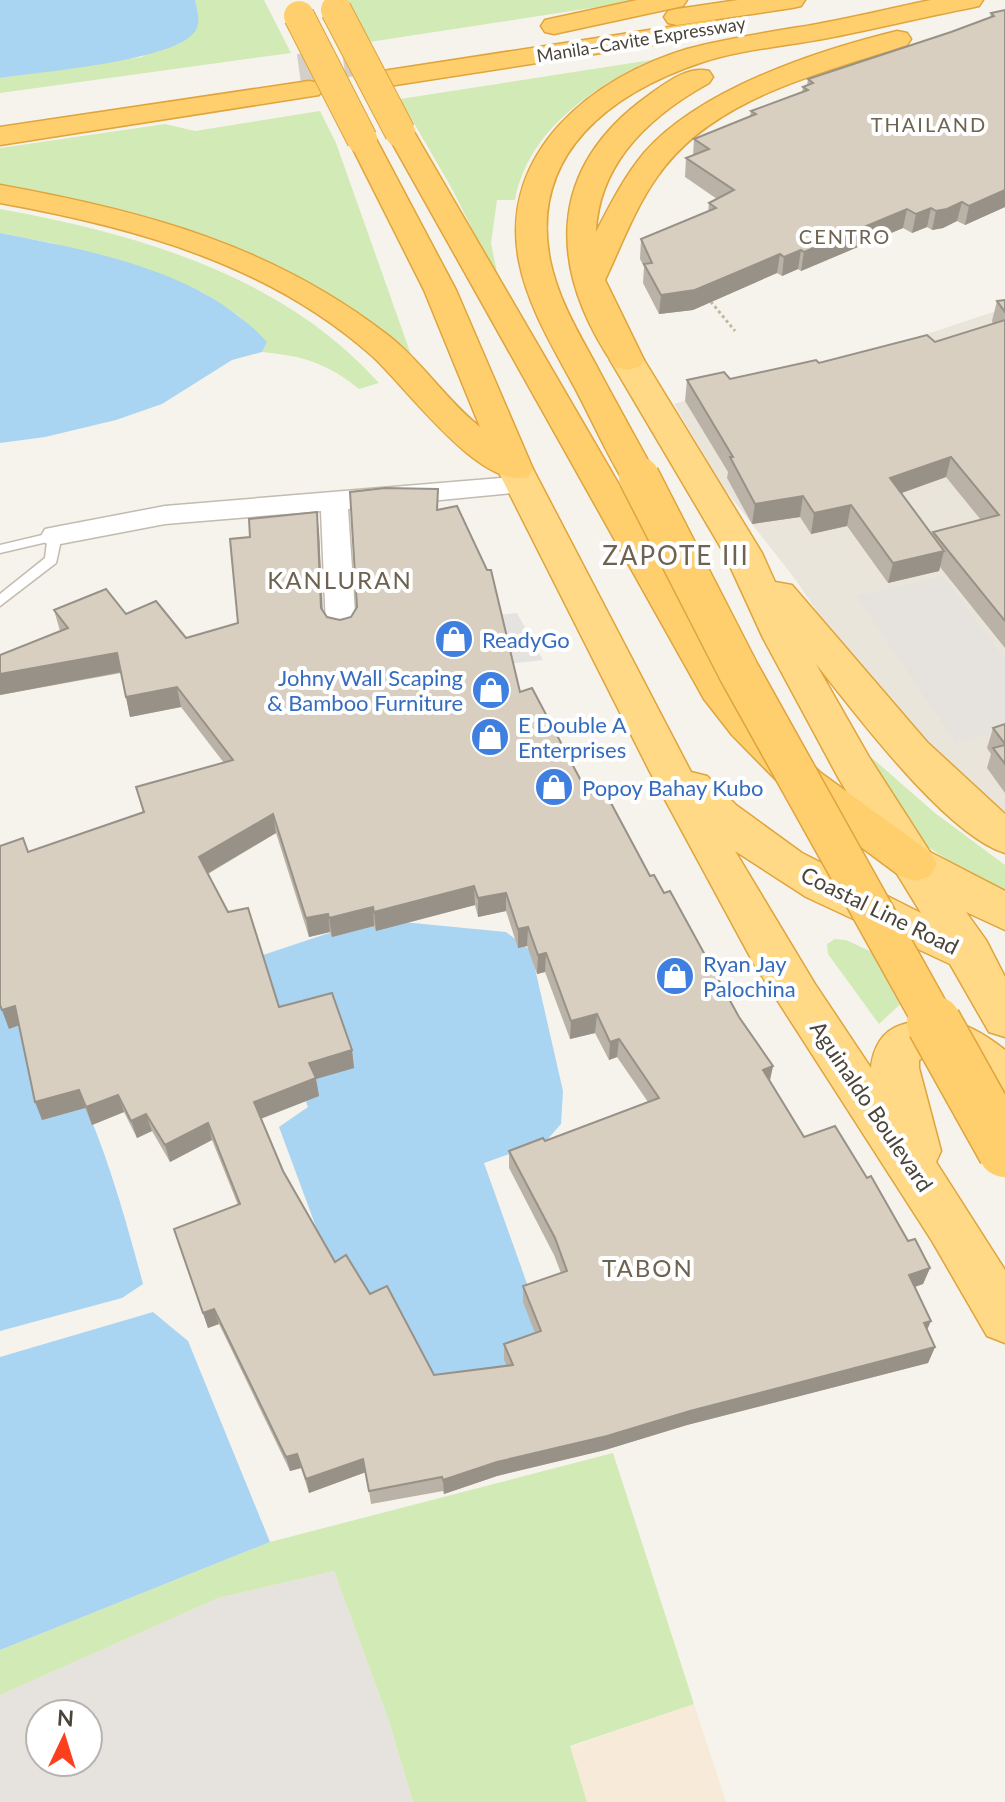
<svg xmlns="http://www.w3.org/2000/svg" width="1005" height="1802" font-family="Lato,sans-serif">
<style>
.residential{fill:#eae5da}
.commercial{fill:#f7ead8}
.industrial{fill:#e6e2dd;fill-rule:evenodd}
.green{fill:#d2eab5}
.parking{fill:#e5e3e0}
.water{fill:#a9d4f2}
.lines{fill:none;stroke-linecap:round;stroke-linejoin:round}
.motorway-tunnel{stroke:#d4d0c8;stroke-width:30;stroke-dasharray:30 15;stroke-linecap:butt}
.service-casing{stroke:#c2bbae;stroke-width:3}
.minor-casing{stroke:#c2bbae;stroke-width:3}
.trunk-casing{stroke:#e0a43c;stroke-width:3}
.motorway-casing{stroke:#e0a43c;stroke-width:3}
.path{stroke:#c4b79f;stroke-width:3;stroke-dasharray:3 3;stroke-linecap:butt}
.service{fill:#fff;fill-rule:evenodd}
.minor{fill:#fff;fill-rule:evenodd}
.trunk{fill:#ffd985;fill-rule:evenodd}
.motorway{fill:#ffcf6e;fill-rule:evenodd}
.motorway-bridge-far2-casing{stroke:#e0a43c;stroke-width:32;stroke-linecap:butt}
.motorway-bridge-far1-casing{stroke:#e0a43c;stroke-width:43;stroke-linecap:butt}
.motorway-bridge-casing{stroke:#e0a43c;stroke-width:57;stroke-linecap:butt}
.motorway-bridge-far2{stroke:#ffcf6e;stroke-width:30}
.motorway-bridge-far1{stroke:#ffcf6e;stroke-width:40}
.motorway-bridge{stroke:#ffcf6e;stroke-width:54}
.wall{fill:#bab2a6;fill-rule:evenodd}
.shaded-wall{fill:#979187}
.building{fill:#d8cfc1;stroke:#979187;stroke-width:2;fill-rule:evenodd}
.labels{text-anchor:middle;dominant-baseline:central;stroke-width:8;stroke-linejoin:round;paint-order:stroke}
.far-street-label{font-size:18px;fill:#4b4439;stroke:#fff}
.far-neighbourhood-label{font-size:20px;letter-spacing:2px;fill:#6e6250;stroke:#fff}
.shop-label{font-size:22px;fill:#366cbe;stroke:#fff;text-anchor:start}
.street-label{font-size:22px;fill:#4b4439;stroke:#fff}
.neighbourhood-label{font-size:24px;letter-spacing:2px;fill:#6e6250;stroke:#fff}
.quarter-label{font-size:26px;letter-spacing:2px;fill:#6e6250;stroke:#fff}
</style>
<rect width="100%" height="100%" fill="#f6f3ec"/>
<!-- residential -->
<path class="residential" d="M 1005,308 L 1005,814 L 941,757 L 831,632 L 795,579 L 723,487 L 674,404 L 781,370 L 792,379 Z"/>
<!-- commercial -->
<path class="commercial" d="M 694,1704 L 726,1802 L 587,1802 L 570,1747 Z"/>
<!-- industrial -->
<g class="industrial">
<path d="M 943,576 L 1005,660 L 1005,730 L 956,743 L 856,596 Z"/>
<path d="M 334,1571 L 389,1721 L 413,1802 L 0,1802 L 0,1695 L 218,1598 ZM 40,1714 L 88,1714 L 88,1762 L 40,1762 Z"/>
</g>
<!-- green -->
<g class="green">
<path d="M 195,0 L 264,0 L 291,53 L 0,93 L 0,78 L 142,57 L 198,13 Z"/>
<path d="M 345,0 L 643,0 L 369,42 Z"/>
<path d="M 651,60 C 591,88 528,131 515,200 L 497,200 L 491,243 L 499,282 L 451,187 L 400,99 Z"/>
<path d="M 320,111 L 336,143 L 415,366 C 376,335 337,297 293,274 C 201,225 101,202 0,186 L 0,148 L 165,124 L 195,131 Z"/>
<path d="M 0,209 C 138,234 282,275 379,383 L 359,389 C 327,363 303,356 262,352 L 267,342 L 238,315 L 202,292 L 52,243 L 0,233 Z"/>
<path d="M 864,751 L 935,813 L 1005,865 L 1005,894 L 986,885 L 922,843 Z"/>
<path d="M 835,939 L 846,940 L 928,978 L 879,1024 L 828,954 L 827,944 Z"/>
<path d="M 613,1453 L 694,1704 L 570,1746 L 587,1802 L 413,1802 L 389,1721 L 334,1571 L 218,1598 L 0,1695 L 0,1650 L 270,1542 Z"/>
</g>
<!-- parking -->
<path class="parking" d="M 517,613 L 543,660 L 508,664 L 497,615 Z"/>
<!-- water -->
<g class="water">
<path d="M 0,0 L 195,0 C 197,9 201,21 196,30 C 179,61 37,72 0,78 Z"/>
<path d="M 0,233 C 92,251 201,270 267,342 L 262,352 L 232,360 L 162,404 L 116,420 L 45,437 L 0,443 Z"/>
<path d="M 382,920 L 506,932 L 531,951 L 563,1091 L 561,1124 L 546,1141 L 484,1163 L 530,1292 L 536,1341 L 496,1377 L 451,1383 L 411,1360 L 329,1262 L 279,1127 L 308,1107 L 254,958 L 326,934 Z"/>
<path d="M 0,931 C 34,999 71,1066 98,1137 C 116,1185 130,1235 143,1284 L 122,1298 L 0,1331 Z"/>
<path d="M 153,1312 L 188,1341 L 270,1542 L 0,1650 L 0,1357 Z"/>
</g>
<g class="lines">
<!-- motorway-tunnel -->
<path class="motorway-tunnel" d="M 299,69 L 377,58"/>
<defs>
<path id="service" d="M 55,532 L 62,536 L 56,563 L 0,606 L 0,594 L 45,558 L 47,542 L 0,553 L 0,545 Z"/>
<path id="minor" d="M 524,476 L 534,479 L 538,485 L 534,491 L 348,509 L 356,627 L 352,634 L 341,637 L 330,634 L 326,627 L 321,511 L 165,524 L 55,545 L 45,543 L 41,536 L 45,529 L 55,527 L 165,506 Z"/>
<path id="trunk" d="M 627,350 L 639,353 L 644,360 L 762,553 L 775,582 L 792,585 L 927,742 L 1005,814 L 1005,853 C 946,835 856,714 816,664 L 869,757 L 930,852 L 1005,891 L 1005,930 L 966,912 L 986,940 L 1005,977 L 1005,1037 L 989,1032 L 950,964 L 806,897 L 735,851 L 815,984 L 871,1068 C 873,1048 882,1031 901,1025 C 942,1011 972,1024 1005,1050 L 1005,1098 C 979,1089 944,1046 919,1060 L 919,1068 L 941,1151 L 936,1162 L 1005,1270 L 1005,1343 L 987,1336 L 932,1241 L 754,964 L 650,772 L 497,469 L 502,461 L 515,458 L 528,461 L 533,469 L 691,772 L 707,776 L 736,805 L 802,853 L 921,913 L 839,779 L 763,638 L 724,553 L 610,360 L 615,353 Z"/>
<g id="motorway">
<path d="M 637,0 L 687,0 L 683,6 L 554,34 L 545,32 L 541,26 L 545,20 Z"/>
<path d="M 738,0 L 805,0 L 801,6 L 792,8 L 677,25 L 668,23 L 664,17 L 668,11 L 677,9 Z"/>
<path d="M 931,0 L 983,0 L 979,6 L 970,8 C 923,17 875,29 828,38 C 787,46 743,49 703,62 C 612,92 529,153 550,260 C 558,299 578,332 596,365 C 616,403 637,440 657,477 L 652,485 L 639,488 L 626,485 C 607,455 592,420 575,388 C 553,347 528,307 519,261 C 498,152 593,77 687,49 C 728,38 770,32 812,25 C 852,18 892,8 931,0 Z"/>
<path d="M 714,20 L 723,22 L 727,28 L 723,34 L 389,86 L 379,84 L 375,78 L 379,72 L 389,70 Z"/>
<path d="M 897,31 L 907,33 L 911,39 L 907,45 C 820,74 712,97 657,177 C 635,208 621,246 605,280 L 644,360 L 639,367 L 627,370 L 615,367 C 548,269 545,169 649,95 C 666,83 687,66 709,71 L 713,77 L 709,83 C 651,115 599,162 596,232 C 610,205 624,177 644,153 C 700,89 816,51 897,31 Z"/>
<path d="M 309,81 L 319,83 L 323,89 L 319,95 L 0,145 L 0,127 Z"/>
<path d="M 400,123 L 410,126 L 414,132 L 732,679 L 760,715 L 821,773 L 930,852 L 937,864 L 930,876 L 915,881 L 900,876 L 791,795 L 732,735 L 704,699 L 386,132 L 390,126 Z"/>
<path d="M 362,130 L 372,133 L 376,139 L 456,290 L 533,469 L 528,477 C 479,490 405,385 371,355 C 267,263 133,227 0,203 L 0,185 C 144,211 272,245 389,336 C 423,363 446,400 480,427 L 424,290 L 348,139 L 352,133 Z"/>
</g>
</defs>
<!-- service casing -->
<use href="#service" class="service-casing"/>
<!-- minor casing -->
<use href="#minor" class="minor-casing"/>
<!-- trunk casing -->
<use href="#trunk" class="trunk-casing"/>
<!-- motorway casing -->
<use href="#motorway" class="motorway-casing"/>
<!-- path -->
<path class="path" d="M 707,297 L 735,331"/>
<!-- service -->
<use href="#service" class="service"/>
<!-- minor -->
<use href="#minor" class="minor"/>
<!-- trunk -->
<use href="#trunk" class="trunk"/>
<!-- motorway -->
<use href="#motorway" class="motorway"/>
<defs>
<g id="motorway-bridge-far2">
<path d="M 336,10 L 400,132"/>
<path d="M 299,16 L 362,139"/>
</g>
<path id="motorway-bridge-far1" d="M 639,477 L 739,672 L 936,1025"/>
<path id="motorway-bridge" d="M 934,1023 L 1005,1150"/>
</defs>
<!-- motorway-bridge-far2 casing -->
<use href="#motorway-bridge-far2" class="motorway-bridge-far2-casing"/>
<!-- motorway-bridge-far1 casing -->
<use href="#motorway-bridge-far1" class="motorway-bridge-far1-casing"/>
<!-- motorway-bridge casing -->
<use href="#motorway-bridge" class="motorway-bridge-casing"/>
<!-- motorway-bridge-far2 -->
<use href="#motorway-bridge-far2" class="motorway-bridge-far2"/>
<!-- motorway-bridge-far1 -->
<use href="#motorway-bridge-far1" class="motorway-bridge-far1"/>
<!-- motorway-bridge -->
<use href="#motorway-bridge" class="motorway-bridge"/>
</g>
<!-- wall -->
<g class="wall">
<path d="M 1005,10 L 1005,207 L 965,225 L 957,221 L 943,228 L 932,230 L 927,227 L 912,233 L 903,228 L 801,271 L 798,269 L 782,276 L 777,273 L 693,310 L 659,314 L 643,283 L 644,267 L 640,259 L 641,239 L 708,212 L 709,203 L 717,199 L 685,177 L 686,158 L 693,156 L 694,139 L 750,116 L 751,111 L 802,92 L 803,87 L 807,85 L 808,79 L 951,32 L 990,17 L 991,13 Z"/>
<path d="M 1005,300 L 1005,648 L 940,567 L 939,571 L 888,583 L 847,526 L 811,534 L 800,517 L 752,524 L 727,478 L 728,472 L 685,401 L 687,380 L 730,379 L 935,342 L 993,324 L 992,321 L 997,301 ZM 946,477 L 981,520 L 933,532 L 932,535 L 901,493 Z"/>
<path d="M 439,509 L 520,692 L 588,794 L 664,893 L 739,1017 L 773,1066 L 770,1081 L 804,1137 L 867,1178 L 908,1241 L 930,1268 L 923,1284 L 915,1287 L 927,1330 L 935,1347 L 928,1363 L 687,1425 L 605,1450 L 497,1476 L 444,1494 L 443,1491 L 371,1504 L 366,1472 L 309,1493 L 301,1468 L 290,1471 L 219,1324 L 208,1328 L 179,1245 L 238,1205 L 212,1140 L 170,1162 L 152,1131 L 137,1138 L 124,1112 L 92,1125 L 85,1108 L 42,1120 L 19,1025 L 9,1029 L 2,1010 L 28,852 L 143,813 L 136,787 L 224,763 L 181,707 L 130,717 L 121,673 L 0,695 L 0,655 L 60,631 L 54,610 L 126,614 L 186,638 L 238,623 L 319,532 L 323,610 L 327,617 L 340,620 L 351,617 L 357,607 ZM 276,833 L 309,937 L 330,932 L 332,937 L 374,926 L 376,931 L 475,905 L 478,917 L 506,911 L 518,948 L 527,946 L 537,974 L 545,972 L 570,1039 L 595,1033 L 609,1060 L 617,1057 L 648,1102 L 545,1141 L 509,1151 L 509,1168 L 554,1255 L 561,1273 L 523,1286 L 523,1302 L 535,1333 L 504,1344 L 504,1360 L 507,1366 L 434,1375 L 370,1294 L 335,1262 L 283,1171 L 261,1119 L 319,1096 L 316,1079 L 354,1068 L 352,1050 L 279,1007 L 208,874 Z"/>
<path d="M 1005,724 L 1005,793 L 987,768 L 991,754 L 987,748 L 993,728 Z"/>
</g>
<!-- shaded-wall -->
<g class="shaded-wall">
<path d="M 1005,190 L 1005,207 L 965,225 L 969,206 Z"/>
<path d="M 962,202 L 957,221 L 943,228 L 932,230 L 936,211 Z"/>
<path d="M 931,208 L 927,227 L 912,233 L 916,214 Z"/>
<path d="M 907,209 L 903,228 L 801,271 L 804,252 Z"/>
<path d="M 801,250 L 798,269 L 782,276 L 784,257 Z"/>
<path d="M 780,254 L 777,273 L 693,310 L 659,314 L 661,295 Z"/>
<path d="M 951,457 L 946,477 L 885,499 L 890,478 Z"/>
<path d="M 803,496 L 800,517 L 752,524 L 755,504 Z"/>
<path d="M 851,505 L 847,526 L 811,534 L 814,513 Z"/>
<path d="M 317,512 L 319,532 L 323,628 L 321,608 Z"/>
<path d="M 944,551 L 939,571 L 888,583 L 893,563 Z"/>
<path d="M 117,653 L 121,672 L 0,695 L 0,674 Z"/>
<path d="M 177,687 L 181,707 L 130,717 L 126,697 Z"/>
<path d="M 273,814 L 276,833 L 203,876 L 199,857 Z"/>
<path d="M 474,886 L 475,905 L 376,931 L 374,912 Z"/>
<path d="M 506,893 L 506,911 L 478,917 L 478,898 Z"/>
<path d="M 373,907 L 374,926 L 332,937 L 329,918 Z"/>
<path d="M 328,914 L 330,932 L 309,937 L 306,918 Z"/>
<path d="M 528,927 L 527,946 L 518,948 L 518,929 Z"/>
<path d="M 546,953 L 545,972 L 537,974 L 538,955 Z"/>
<path d="M 15,1006 L 22,1024 L 9,1029 L 2,1010 Z"/>
<path d="M 597,1014 L 595,1033 L 570,1039 L 571,1021 Z"/>
<path d="M 619,1039 L 617,1057 L 609,1060 L 610,1042 Z"/>
<path d="M 352,1050 L 354,1068 L 316,1079 L 319,1096 L 257,1120 L 254,1102 L 309,1063 Z"/>
<path d="M 773,1066 L 769,1083 L 763,1070 Z"/>
<path d="M 79,1090 L 85,1108 L 42,1120 L 35,1102 Z"/>
<path d="M 118,1095 L 124,1112 L 92,1125 L 86,1107 Z"/>
<path d="M 146,1114 L 152,1131 L 137,1138 L 131,1121 Z"/>
<path d="M 208,1123 L 212,1140 L 170,1162 L 165,1145 Z"/>
<path d="M 930,1268 L 923,1284 L 902,1291 L 909,1275 Z"/>
<path d="M 214,1309 L 219,1324 L 208,1328 L 203,1313 Z"/>
<path d="M 931,1321 L 924,1337 L 924,1323 Z"/>
<path d="M 935,1347 L 928,1363 L 687,1425 L 605,1450 L 497,1476 L 444,1494 L 443,1480 L 497,1462 Z"/>
<path d="M 297,1454 L 301,1468 L 290,1471 L 286,1457 Z"/>
<path d="M 363,1459 L 366,1472 L 309,1493 L 306,1479 Z"/>
</g>
<!-- building -->
<g class="building">
<path d="M 1005,10 L 1005,190 L 969,206 L 962,202 L 947,209 L 936,211 L 931,208 L 916,214 L 907,209 L 804,252 L 801,250 L 784,257 L 780,254 L 695,290 L 661,295 L 644,264 L 652,263 L 641,239 L 716,208 L 709,203 L 734,190 L 686,158 L 709,149 L 694,139 L 756,114 L 751,111 L 808,90 L 803,87 L 813,83 L 808,79 L 951,32 L 994,16 L 991,13 Z"/>
<path d="M 1005,300 L 1005,312 L 997,301 Z"/>
<path d="M 1005,320 L 1005,621 L 933,532 L 999,515 L 951,457 L 890,478 L 944,551 L 893,563 L 851,505 L 814,513 L 803,496 L 755,504 L 730,457 L 733,457 L 687,380 L 724,372 L 730,379 L 816,360 L 819,363 L 927,335 L 935,342 Z"/>
<path d="M 385,488 L 438,489 L 437,510 L 457,506 L 487,570 L 491,570 L 520,692 L 532,688 L 588,794 L 604,790 L 650,876 L 654,875 L 664,893 L 670,891 L 739,1017 L 773,1066 L 763,1070 L 804,1137 L 835,1126 L 867,1178 L 871,1176 L 908,1241 L 915,1239 L 930,1268 L 909,1275 L 931,1321 L 924,1323 L 935,1347 L 690,1411 L 607,1436 L 497,1462 L 443,1480 L 442,1477 L 369,1491 L 363,1459 L 306,1479 L 297,1454 L 286,1457 L 214,1309 L 203,1313 L 174,1229 L 240,1204 L 208,1123 L 165,1145 L 146,1114 L 131,1121 L 118,1095 L 86,1107 L 79,1090 L 35,1102 L 15,1006 L 2,1010 L 0,1005 L 0,846 L 23,838 L 28,852 L 144,812 L 136,787 L 233,760 L 177,687 L 126,697 L 117,653 L 0,674 L 0,655 L 68,628 L 54,610 L 106,589 L 126,614 L 156,601 L 186,638 L 238,623 L 230,539 L 250,537 L 249,519 L 317,512 L 321,608 L 327,617 L 340,620 L 351,617 L 357,607 L 350,492 ZM 273,814 L 306,918 L 328,914 L 329,918 L 373,907 L 374,912 L 474,886 L 478,898 L 506,893 L 518,929 L 528,927 L 538,955 L 546,953 L 571,1021 L 597,1014 L 610,1042 L 619,1039 L 659,1098 L 545,1141 L 543,1138 L 509,1151 L 555,1238 L 567,1271 L 523,1286 L 541,1331 L 504,1344 L 513,1365 L 434,1375 L 387,1286 L 370,1294 L 346,1255 L 335,1262 L 283,1171 L 254,1102 L 316,1078 L 309,1063 L 352,1050 L 332,993 L 279,1007 L 248,908 L 228,912 L 199,857 Z"/>
<path d="M 1005,724 L 1005,744 L 993,728 Z"/>
<path d="M 1005,745 L 1005,764 L 993,748 Z"/>
</g>
<!-- icons -->
<defs>
<symbol id="shop-disc" viewBox="-11 -11 22 22"><circle r="9.5" fill="#3f7fe0" stroke="#fff"/><path d="M-5-2.5h2.3a2.7 3.5 0 0 1 5.4 0H5L5.5 6h-11ZM-1.5-2.5h3a1.5 2.3 0 0 0-3 0Z" fill="#fff"/></symbol>
</defs>
<g fill-rule="evenodd">
<use href="#shop-disc" x="432" y="617" width="44" height="44"/>
<use href="#shop-disc" x="469" y="668" width="44" height="44"/>
<use href="#shop-disc" x="468" y="715" width="44" height="44"/>
<use href="#shop-disc" x="532" y="765" width="44" height="44"/>
<use href="#shop-disc" x="653" y="954" width="44" height="44"/>
</g>
<g class="labels">
<!-- far-street labels -->
<g class="far-street-label">
<text transform="translate(641 39) rotate(-9)">Manila–Cavite Expressway</text>
</g>
<!-- far-neighbourhood labels -->
<g class="far-neighbourhood-label">
<text x="929" y="124">THAILAND</text>
<text x="845" y="236">CENTRO</text>
</g>
<!-- shop labels -->
<g class="shop-label">
<text x="482" y="639">ReadyGo</text>
<text x="463" y="677" text-anchor="end">Johny Wall Scaping<tspan x="463" dy="25">&amp; Bamboo Furniture</tspan></text>
<text x="518" y="724">E Double A<tspan x="518" dy="25">Enterprises</tspan></text>
<text x="582" y="787">Popoy Bahay Kubo</text>
<text x="703" y="963">Ryan Jay<tspan x="703" dy="25">Palochina</tspan></text>
</g>
<!-- street labels -->
<g class="street-label">
<text transform="translate(880 910) rotate(26)">Coastal Line Road</text>
<text transform="translate(872 1106) rotate(56)">Aguinaldo Boulevard</text>
</g>
<!-- neighbourhood labels -->
<g class="neighbourhood-label">
<text x="340" y="579">KANLURAN</text>
<text x="648" y="1267">TABON</text>
</g>
<!-- quarter labels -->
<g class="quarter-label">
<text x="676" y="555">ZAPOTE III</text>
</g>
</g>
<!-- north arrow -->
<g transform="translate(64 1738) rotate(4)"><circle r="38" fill="#ffffff" stroke="#b7b4b0" stroke-width="2"/>
<path d="M0-6L14 30L0 20L-14 30Z" fill="#fc3f1d"/>
<text y="-12" font-size="22" font-weight="bold" text-anchor="middle" fill="#4b4439">N</text>
</g>
</svg>
